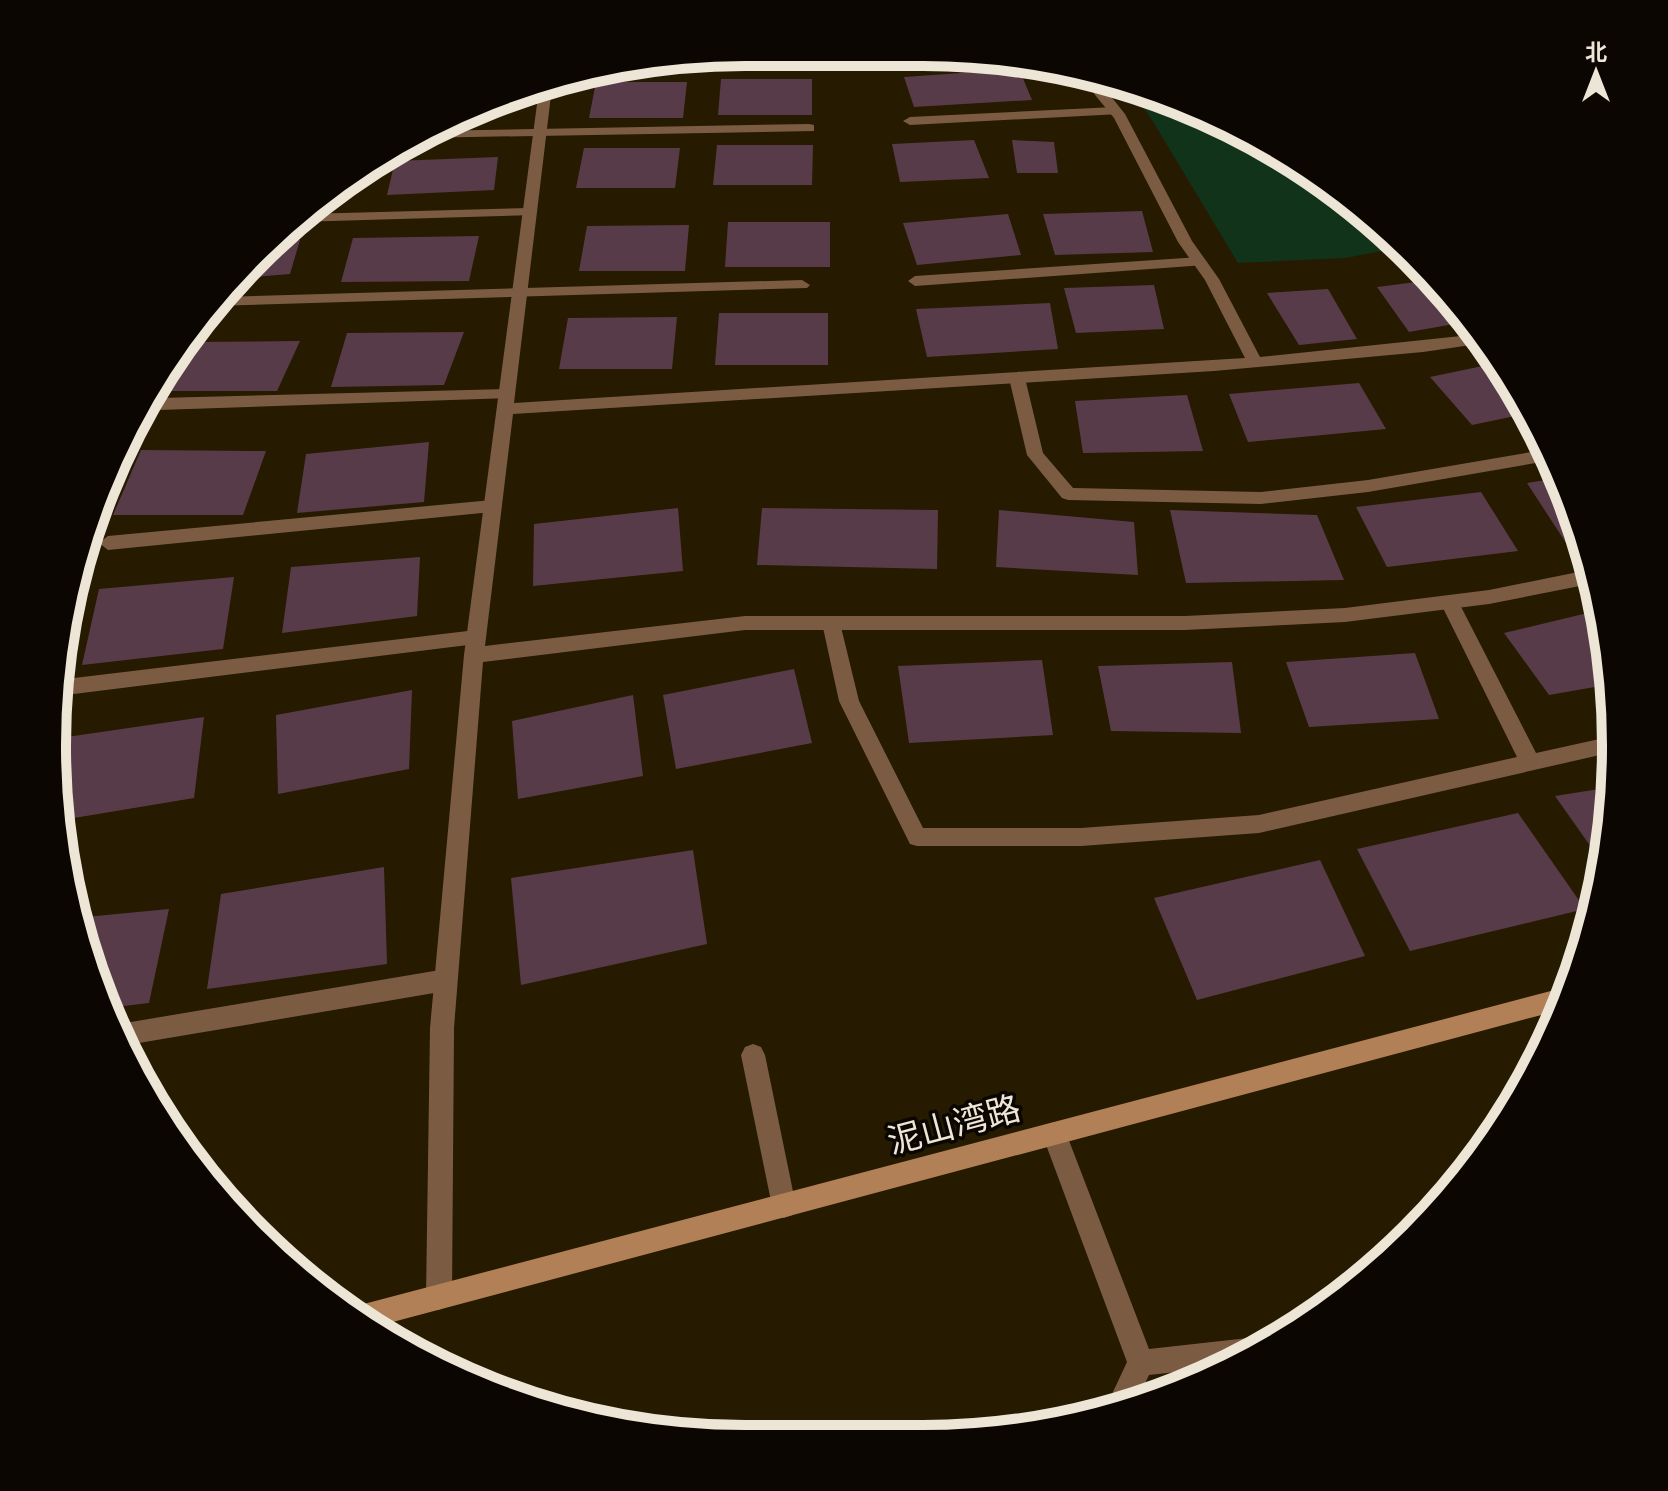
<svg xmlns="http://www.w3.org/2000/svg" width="1668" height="1491" font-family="Jost,'Noto Sans SC',sans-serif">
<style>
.green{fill:#11331a}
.building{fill:#583b48}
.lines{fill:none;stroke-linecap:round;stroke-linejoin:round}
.lane{fill:#7b5c42;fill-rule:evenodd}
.street{fill:#7b5c42;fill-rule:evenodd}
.secondary{fill:#b18056;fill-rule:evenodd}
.labels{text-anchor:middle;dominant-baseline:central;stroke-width:7;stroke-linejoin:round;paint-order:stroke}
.near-street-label{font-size:34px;fill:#ede5d5;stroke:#0b0601}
.rim{fill:none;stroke:#ede5d5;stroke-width:10}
</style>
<rect width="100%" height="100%" fill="#261a00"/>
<!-- green -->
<path class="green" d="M 1131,93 L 1270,145 L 1380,224 L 1401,247 L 1346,258 L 1238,263 L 1149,115 Z"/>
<!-- building -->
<g class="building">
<path d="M 1019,69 L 1032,100 L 914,107 L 904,77 Z"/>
<path d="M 721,79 L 812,79 L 812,115 L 718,115 Z"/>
<path d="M 596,82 L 687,82 L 683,118 L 589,118 Z"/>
<path d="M 974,140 L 989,178 L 900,182 L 892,144 Z"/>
<path d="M 1012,140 L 1054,142 L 1058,173 L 1017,173 Z"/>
<path d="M 717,145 L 813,145 L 812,185 L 713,185 Z"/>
<path d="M 584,148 L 680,148 L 675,188 L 576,188 Z"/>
<path d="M 498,157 L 494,190 L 387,195 L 395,161 Z"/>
<path d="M 1142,211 L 1153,252 L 1055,255 L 1043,214 Z"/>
<path d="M 1008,214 L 1021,255 L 917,265 L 903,223 Z"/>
<path d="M 728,222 L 830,222 L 830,267 L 725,267 Z"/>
<path d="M 689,225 L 685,271 L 579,271 L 587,226 Z"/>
<path d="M 479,236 L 469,281 L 341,282 L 353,238 Z"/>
<path d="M 300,240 L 290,274 L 241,278 L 278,241 Z"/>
<path d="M 1432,280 L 1471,321 L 1409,332 L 1377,287 Z"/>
<path d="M 1154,285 L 1164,329 L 1076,333 L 1064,288 Z"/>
<path d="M 1328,289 L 1357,339 L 1299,345 L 1267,293 Z"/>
<path d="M 1050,303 L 1058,349 L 927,357 L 916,309 Z"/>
<path d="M 719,313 L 828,313 L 828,365 L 715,365 Z"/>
<path d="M 677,317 L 672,369 L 559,369 L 568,318 Z"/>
<path d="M 464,332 L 444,385 L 331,387 L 347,333 Z"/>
<path d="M 300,341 L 277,391 L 164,391 L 186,342 Z"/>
<path d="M 1497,363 L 1529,413 L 1472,425 L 1430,377 Z"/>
<path d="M 1359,383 L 1386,429 L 1248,442 L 1229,394 Z"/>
<path d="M 1187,395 L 1203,451 L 1083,453 L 1075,401 Z"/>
<path d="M 429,442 L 424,502 L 297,513 L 306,454 Z"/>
<path d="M 141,450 L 266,451 L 243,515 L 113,515 Z"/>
<path d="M 1559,478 L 1583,541 L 1566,543 L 1527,483 Z"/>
<path d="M 1481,492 L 1518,551 L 1387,567 L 1356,507 Z"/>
<path d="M 678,508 L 683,571 L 533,586 L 534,524 Z"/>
<path d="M 762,508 L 938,510 L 937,569 L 757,565 Z"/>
<path d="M 999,510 L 1134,522 L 1138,575 L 996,567 Z"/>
<path d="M 1170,510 L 1317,515 L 1344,580 L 1186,583 Z"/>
<path d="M 420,557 L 417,616 L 282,633 L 291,567 Z"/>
<path d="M 234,577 L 223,649 L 82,665 L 99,589 Z"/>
<path d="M 1600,610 L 1612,684 L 1549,695 L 1504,633 Z"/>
<path d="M 1415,653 L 1439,719 L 1309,727 L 1286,662 Z"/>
<path d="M 1042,660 L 1053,735 L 909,743 L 898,666 Z"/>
<path d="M 1232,662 L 1241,733 L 1111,731 L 1098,666 Z"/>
<path d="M 794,669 L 812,743 L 676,769 L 663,695 Z"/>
<path d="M 412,690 L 409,769 L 278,794 L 276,715 Z"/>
<path d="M 633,695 L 643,776 L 518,799 L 512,721 Z"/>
<path d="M 204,717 L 194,798 L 62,820 L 53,739 Z"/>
<path d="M 1612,787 L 1610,836 L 1603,864 L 1555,796 Z"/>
<path d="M 1518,813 L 1585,909 L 1410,951 L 1357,849 Z"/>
<path d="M 693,850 L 707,944 L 521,985 L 511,878 Z"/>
<path d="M 1320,860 L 1365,956 L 1197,1000 L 1154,898 Z"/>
<path d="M 384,867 L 387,964 L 207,989 L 221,894 Z"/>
<path d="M 169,909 L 149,1003 L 107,1008 L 75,918 Z"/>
</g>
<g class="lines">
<!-- lane -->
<g class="lane">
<path d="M 1115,107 L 1120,108 L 1120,114 L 910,125 L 903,121 L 910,117 Z"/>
<path d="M 809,124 L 814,125 L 814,131 L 416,138 L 427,131 Z"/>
<path d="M 530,208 L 535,209 L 535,215 L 297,222 L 305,214 Z"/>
<path d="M 1200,257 L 1207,262 L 1205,265 L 915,286 L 908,281 L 915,276 Z"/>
<path d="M 802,280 L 810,285 L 807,288 L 213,306 L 222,297 Z"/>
<path d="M 1017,373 L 1025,378 L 1043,453 L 1073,488 L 1261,492 L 1368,480 L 1549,449 L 1553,460 L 1368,492 L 1261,504 L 1068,500 L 1062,498 L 1027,455 L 1009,378 Z"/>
<path d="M 507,389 L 513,390 L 513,398 L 159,410 L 151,404 L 159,398 Z"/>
<path d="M 492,500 L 501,506 L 492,512 L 108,550 L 99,543 L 108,536 Z"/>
<path d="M 1449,595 L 1456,597 L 1536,753 L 1613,736 L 1613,752 L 1259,833 L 1081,846 L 917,846 L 910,844 L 839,701 L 822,623 L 831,616 L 840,623 L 859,701 L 923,828 L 1081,828 L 1259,815 L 1517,757 L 1440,602 Z"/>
<path d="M 476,630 L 483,632 L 485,637 L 483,642 L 476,644 L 74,694 L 67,692 L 64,686 L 67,680 L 74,678 Z"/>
<path d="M 446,969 L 454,972 L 457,980 L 454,988 L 446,991 L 121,1046 L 113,1025 Z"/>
<path d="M 753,1044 L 761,1047 L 765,1055 L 796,1206 L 793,1215 L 784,1218 L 775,1215 L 772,1206 L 741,1055 L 745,1047 Z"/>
</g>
<!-- street -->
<g class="street">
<path d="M 746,52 L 802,54 L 796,58 L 695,61 L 689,58 Z"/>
<path d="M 1059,66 L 1101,84 L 1125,114 L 1192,241 L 1219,279 L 1260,357 L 1480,334 L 1485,343 L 1423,352 L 1214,371 L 513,414 L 485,646 L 745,616 L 1185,616 L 1345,608 L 1489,590 L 1593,569 L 1595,583 L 1489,604 L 1345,622 L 1185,630 L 745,630 L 483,662 L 454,1028 L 452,1297 L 448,1306 L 439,1310 L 430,1306 L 426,1297 L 430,1028 L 464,655 L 539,89 L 552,87 L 514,403 L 1245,358 L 1205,280 L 1178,242 L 1114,118 L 1091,90 L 1060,71 Z"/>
<path d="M 1054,1122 L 1063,1125 L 1149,1349 L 1257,1337 L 1268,1344 L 1231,1366 L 1149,1375 L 1136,1402 L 1107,1413 L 1105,1409 L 1127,1362 L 1042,1134 L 1045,1125 Z"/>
</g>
<!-- secondary -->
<path class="secondary" d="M 1566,987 L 1570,989 L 1560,1010 L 374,1327 L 349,1312 L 360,1305 Z"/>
</g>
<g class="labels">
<!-- near-street labels -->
<g class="near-street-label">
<text transform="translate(954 1125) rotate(-15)">泥山湾路</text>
</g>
</g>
<!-- crop -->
<path d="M0 0H1668V1491H0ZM745 66H923A679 679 0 0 1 1602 745V746A679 679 0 0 1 923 1425H745A679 679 0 0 1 66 746V745A679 679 0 0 1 745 66Z" fill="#0b0601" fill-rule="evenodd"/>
<path class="rim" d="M745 66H923A679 679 0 0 1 1602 745V746A679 679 0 0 1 923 1425H745A679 679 0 0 1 66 746V745A679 679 0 0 1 745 66Z"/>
<!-- north arrow -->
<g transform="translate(1596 72)" stroke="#0b0601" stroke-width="6" paint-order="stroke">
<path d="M0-6L14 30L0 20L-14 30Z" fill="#ede5d5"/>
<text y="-12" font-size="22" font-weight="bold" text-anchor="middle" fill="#ede5d5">北</text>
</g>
</svg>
